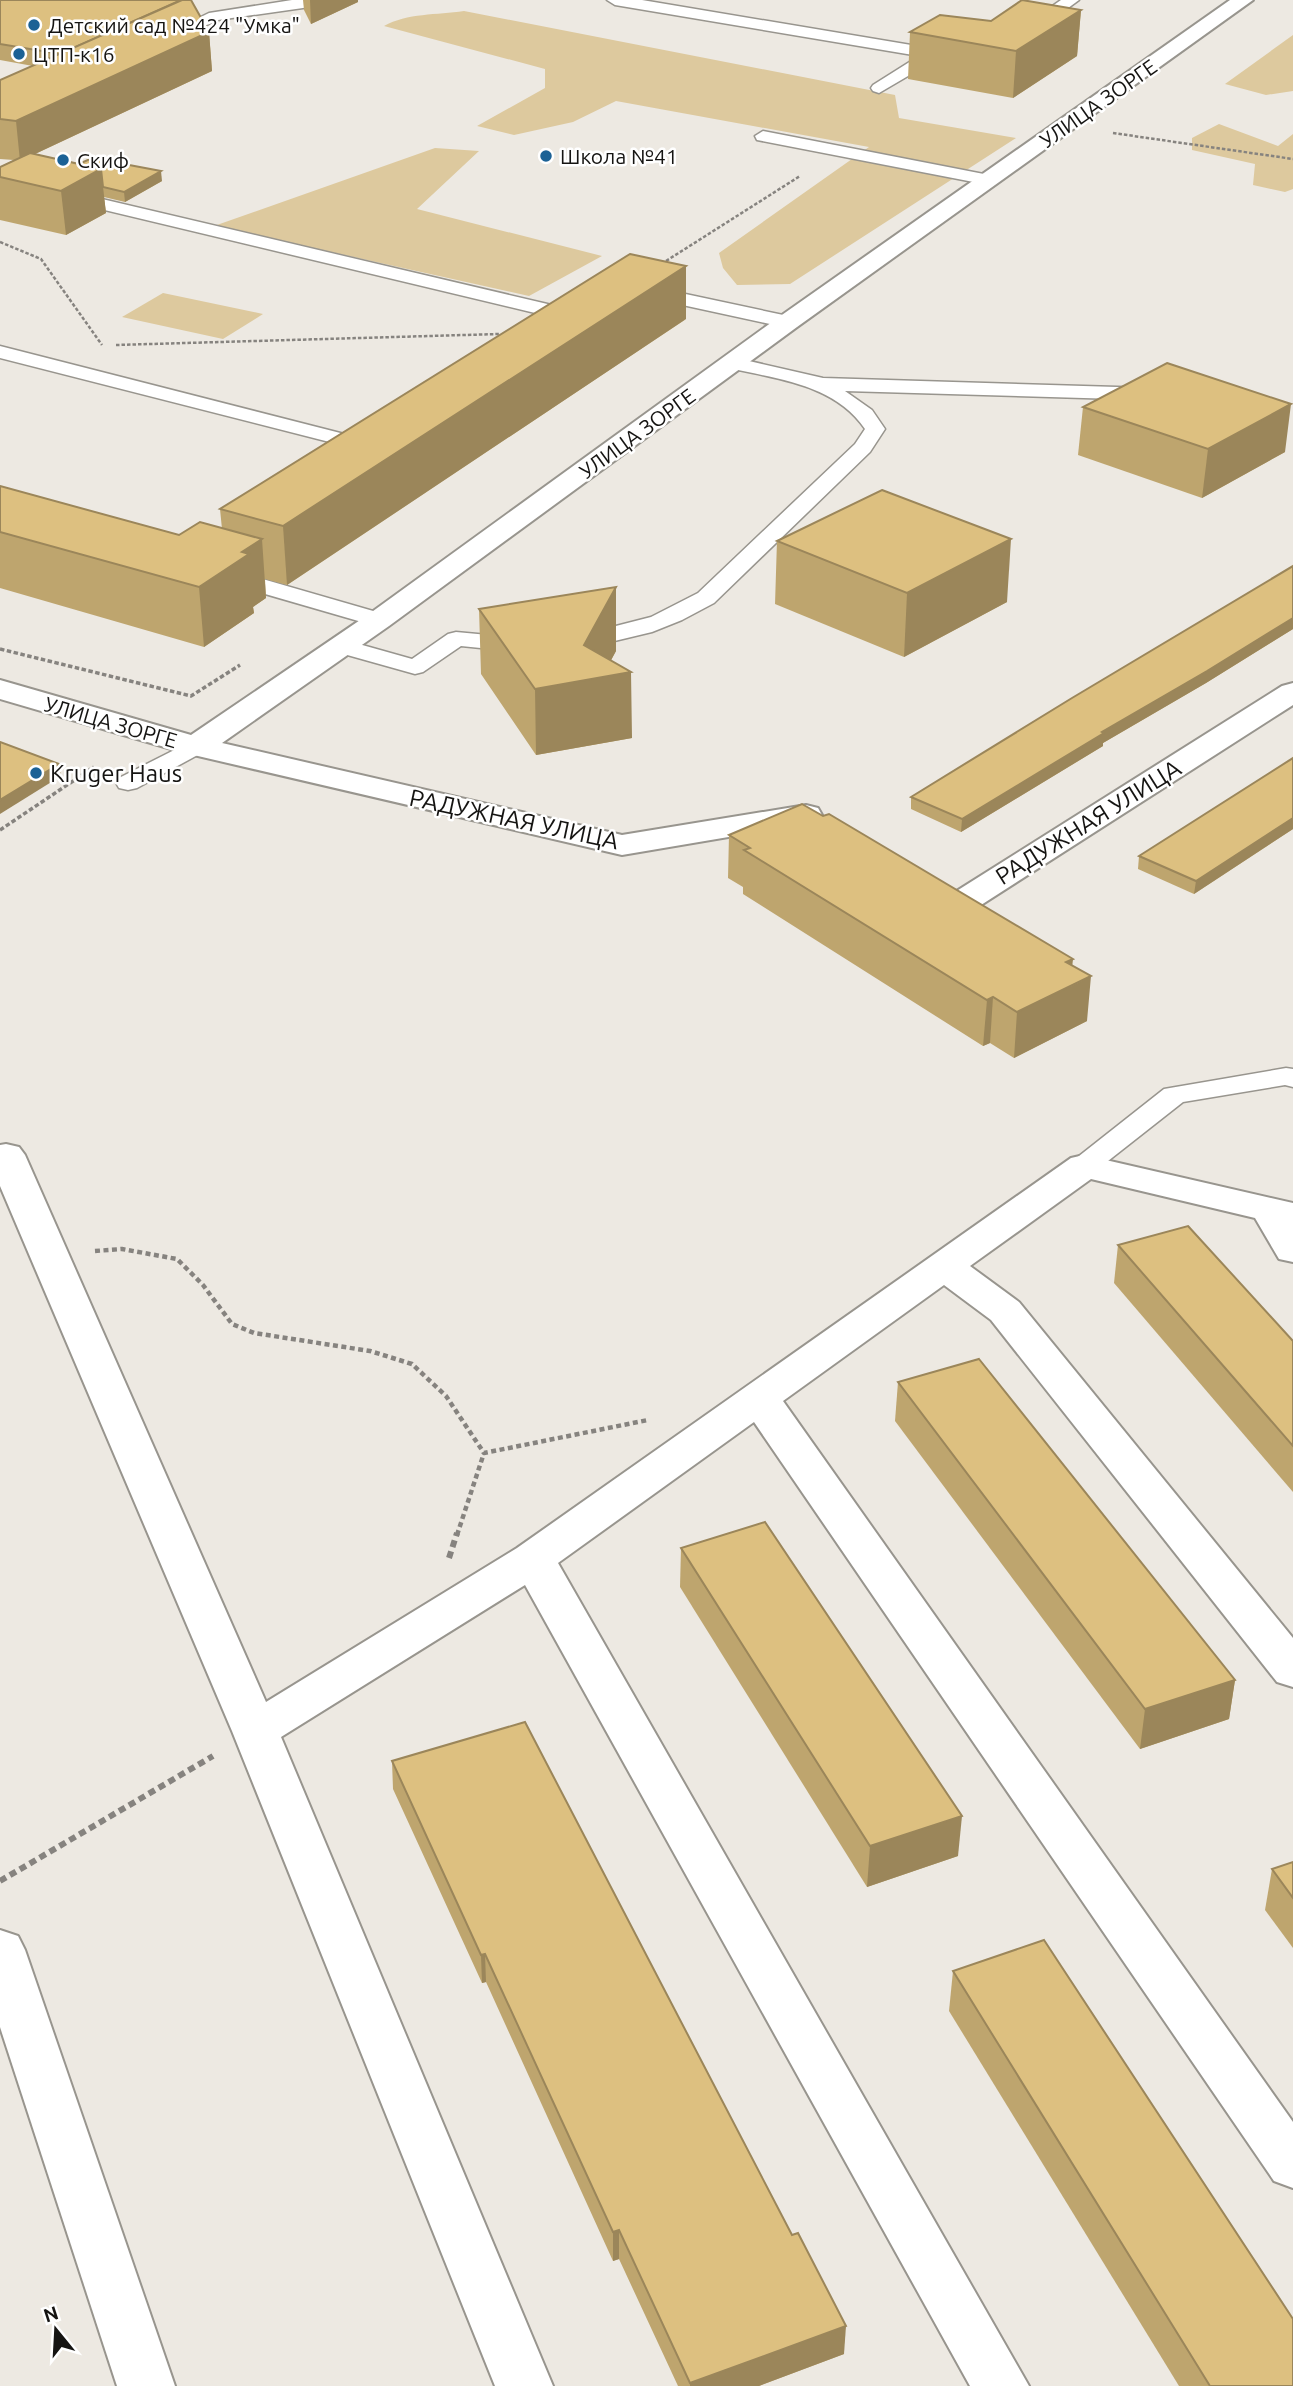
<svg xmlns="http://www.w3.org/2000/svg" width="1293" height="2386" font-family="Ubuntu,sans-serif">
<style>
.green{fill:#ddc99e}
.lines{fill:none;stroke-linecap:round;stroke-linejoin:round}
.service-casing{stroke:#98958e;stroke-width:3}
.minor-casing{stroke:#98958e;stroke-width:4}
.path-far3{stroke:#86837f;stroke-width:2.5;stroke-dasharray:3.5 2;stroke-linecap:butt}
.path-far2{stroke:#86837f;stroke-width:3.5;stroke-dasharray:4.5 2.5;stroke-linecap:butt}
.path-far1{stroke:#86837f;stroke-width:4.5;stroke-dasharray:5 3.5;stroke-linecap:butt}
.path{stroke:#86837f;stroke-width:6;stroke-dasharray:7 4.5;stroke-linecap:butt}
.service{fill:#fff;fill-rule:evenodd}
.minor{fill:#fff;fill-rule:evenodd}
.wall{fill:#bea56e}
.shaded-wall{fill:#9b865a}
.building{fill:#ddc080;stroke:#9b865a;stroke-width:2}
.poi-dot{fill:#1b6195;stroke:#fff;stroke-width:2.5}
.labels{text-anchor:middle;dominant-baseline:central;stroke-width:5;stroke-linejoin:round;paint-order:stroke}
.far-poi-label{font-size:21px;fill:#151412;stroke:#fff;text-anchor:start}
.far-street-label{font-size:21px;fill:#151412;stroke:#fff}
.poi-label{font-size:24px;fill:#151412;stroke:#fff;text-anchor:start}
.street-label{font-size:24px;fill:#151412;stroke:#fff}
</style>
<rect width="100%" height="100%" fill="#ede9e2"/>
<!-- green -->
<g class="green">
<path d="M 464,11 L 895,95 L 899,118 L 1016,138 L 790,284 L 737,285 L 723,268 L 719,253 L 869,147 L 616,101 L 573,122 L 514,135 L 477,126 L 545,88 L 545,69 L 384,26 C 407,13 437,15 464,11 Z"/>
<path d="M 1293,35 L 1293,91 L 1266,95 L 1225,84 Z"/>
<path d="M 1219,124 L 1278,146 L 1293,134 L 1293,189 L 1285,192 L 1253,185 L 1255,164 L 1192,150 L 1192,138 Z"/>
<path d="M 435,148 L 479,151 L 417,209 L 602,256 L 529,296 L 214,226 Z"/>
<path d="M 163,293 L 263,314 L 223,339 L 122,317 Z"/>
</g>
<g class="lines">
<defs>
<g id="service">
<path d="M 292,0 L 332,0 L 324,5 L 218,20 L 166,43 L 158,38 L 209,13 Z"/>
<path d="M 607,0 L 642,0 L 947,51 L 955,56 L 947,61 L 937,59 L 879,93 L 873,91 L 871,88 L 873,85 L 919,56 L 615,5 Z"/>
<path d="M 1061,0 L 1079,0 L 1034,33 L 1022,33 L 1020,30 L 1022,27 Z"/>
<path d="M 763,131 L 989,175 L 998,180 L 989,185 L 757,140 L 755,136 Z"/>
<path d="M 0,175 L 556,306 L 566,312 L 556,318 L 0,185 Z"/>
<path d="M 648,286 L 788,316 L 798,322 L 788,328 L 641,296 L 639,292 L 641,288 Z"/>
<path d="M 0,346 L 360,438 L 363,442 L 360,446 L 353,448 L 0,358 Z"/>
<path d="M 732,357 L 823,378 L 1151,388 L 1158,390 L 1161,394 L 1158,398 L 1151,400 L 845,391 L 872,410 L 885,429 L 870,452 L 714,603 L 682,620 L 652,632 L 577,650 L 569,648 L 565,643 L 569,638 L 651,617 L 698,593 L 855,444 L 865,429 C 834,383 774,379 725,367 L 722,363 Z"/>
<path d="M 228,569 L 387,615 L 390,620 L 387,625 L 379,627 L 220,581 L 217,576 L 220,571 Z"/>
<path d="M 456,632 L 521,638 L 529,640 L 533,645 L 529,650 L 521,652 L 461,646 L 423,672 L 415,674 L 333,651 L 329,646 L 333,641 L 341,639 L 412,659 L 448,634 Z"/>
<path d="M 196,739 L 205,741 L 208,746 L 205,751 L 137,788 L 128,790 L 119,788 L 116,783 L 119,778 Z"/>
<path d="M 1286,1068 L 1293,1069 L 1293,1087 L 1285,1085 L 1183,1102 L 1094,1172 L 1084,1175 L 1074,1172 L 1069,1166 L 1074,1160 L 1164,1089 Z"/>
</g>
<g id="minor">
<path d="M 1230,0 L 1253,0 L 797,327 L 389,626 L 222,743 L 622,835 L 806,805 L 818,808 L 822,815 L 818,822 L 622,855 L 185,753 L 0,699 L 0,680 L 191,735 L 369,614 L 779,317 Z"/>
<path d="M 1293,683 L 1293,705 L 967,914 C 946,919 920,907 908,889 L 913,882 C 930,878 940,884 955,892 L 1282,686 Z"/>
<path d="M 6,1144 L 19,1147 L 25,1155 L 266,1702 L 517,1548 L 1071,1158 L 1084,1155 L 1293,1203 L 1293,1262 L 1279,1259 L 1255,1218 L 1091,1179 L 970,1266 L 1019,1302 L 1293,1638 L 1293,1687 L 1277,1682 L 991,1320 L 944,1285 L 783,1401 L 1293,2122 L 1293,2188 L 1274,2181 L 754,1422 L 558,1563 L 1029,2386 L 970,2386 L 525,1585 L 281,1737 L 553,2386 L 495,2386 L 232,1731 L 0,1186 L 0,1145 Z"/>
<path d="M 0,1930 L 18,1936 L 25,1950 L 175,2386 L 117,2386 L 0,2027 Z"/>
</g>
</defs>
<!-- service casing -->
<use href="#service" class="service-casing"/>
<!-- minor casing -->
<use href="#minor" class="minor-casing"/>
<!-- path-far3 -->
<g class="path-far3">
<path d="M 1113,133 L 1293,159"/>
<path d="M 0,242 L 41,259 L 102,345"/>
<path d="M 666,261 L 800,176"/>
<path d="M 116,345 L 499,334"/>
</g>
<!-- path-far2 -->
<g class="path-far2">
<path d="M 0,649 L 191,696 L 240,665"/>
<path d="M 0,830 L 94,767"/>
</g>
<!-- path-far1 -->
<g class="path-far1">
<path d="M 95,1251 L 122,1249 L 177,1259 L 203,1285 L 232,1324 L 254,1333 L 370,1351 L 412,1364 L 446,1396 L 484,1453 L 648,1420"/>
<path d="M 457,1535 L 484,1453"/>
</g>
<!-- path -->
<g class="path">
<path d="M 449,1558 L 457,1533"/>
<path d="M 0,1881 L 213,1756"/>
</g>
<!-- service -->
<use href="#service" class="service"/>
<!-- minor -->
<use href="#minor" class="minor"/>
</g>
<!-- wall -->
<g class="wall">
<path d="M 0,0 L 209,32 L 212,71 L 35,154 L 162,181 L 125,202 L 104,197 L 106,213 L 66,235 L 0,220 L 0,167 L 14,160 L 0,159 L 0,80 L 33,66 L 0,60 Z"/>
<path d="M 303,0 L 358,0 L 358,2 L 311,24 L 304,10 Z"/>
<path d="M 1081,10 L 1077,56 L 1013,98 L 908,79 L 910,32 Z"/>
<path d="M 686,319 L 287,585 L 265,579 L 266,598 L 253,607 L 254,613 L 204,647 L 0,588 L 0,486 L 179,535 L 222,529 L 220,509 Z"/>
<path d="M 1083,407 L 1285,452 L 1202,498 L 1078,455 Z"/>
<path d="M 777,541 L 1007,602 L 904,657 L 775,604 Z"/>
<path d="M 1293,566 L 1293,629 L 1206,683 L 1103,743 L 1103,746 L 961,832 L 911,809 L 911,797 Z"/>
<path d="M 616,587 L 616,651 L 611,660 L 632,738 L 536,755 L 481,674 L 479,609 Z"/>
<path d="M 1293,758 L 1293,829 L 1194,894 L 1138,869 L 1139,856 Z"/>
<path d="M 729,835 L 1072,965 L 1087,1021 L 1014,1058 L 990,1043 L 983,1046 L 743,894 L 743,887 L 728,878 Z"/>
<path d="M 1118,1245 L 1293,1341 L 1293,1492 L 1114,1283 Z"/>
<path d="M 898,1382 L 1235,1680 L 1229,1719 L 1140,1749 L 895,1421 Z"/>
<path d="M 681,1548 L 958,1856 L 867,1887 L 680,1587 Z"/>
<path d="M 392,1761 L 844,2354 L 759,2386 L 678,2386 L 619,2259 L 613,2261 L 486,1982 L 482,1983 L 393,1789 Z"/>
<path d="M 1293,1862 L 1293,1948 L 1265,1910 L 1272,1869 Z"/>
<path d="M 953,1971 L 1293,2386 L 1179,2386 L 949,2011 Z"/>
</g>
<!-- shaded-wall -->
<g class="shaded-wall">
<path d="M 310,0 L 358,0 L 358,2 L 311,24 Z"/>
<path d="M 1081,10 L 1077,56 L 1013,98 L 1016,51 Z"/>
<path d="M 209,32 L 212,71 L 20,161 L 16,121 Z"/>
<path d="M 101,169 L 106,213 L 66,235 L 61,191 Z"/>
<path d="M 161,171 L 162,181 L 125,202 L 124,192 Z"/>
<path d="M 686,266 L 686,319 L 287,585 L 283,526 Z"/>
<path d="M 1291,404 L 1285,452 L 1202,498 L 1208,449 Z"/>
<path d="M 262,539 L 266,598 L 253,607 L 254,613 L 204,647 L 199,587 L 242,552 Z"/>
<path d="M 1011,539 L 1007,602 L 904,657 L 907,593 Z"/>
<path d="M 616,587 L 616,651 L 602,677 L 631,672 L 632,738 L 536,755 L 535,689 L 584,645 Z"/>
<path d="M 1293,618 L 1293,629 L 1206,683 L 1103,743 L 1103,746 L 961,832 L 962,819 L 1102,732 Z"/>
<path d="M 59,764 L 61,776 L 0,814 L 0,800 Z"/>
<path d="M 1293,818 L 1293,829 L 1194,894 L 1196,881 Z"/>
<path d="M 1073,959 L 1070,987 L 1091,976 L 1087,1021 L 1014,1058 L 1017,1012 L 1066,962 Z"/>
<path d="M 993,997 L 990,1043 L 983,1046 L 987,1000 Z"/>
<path d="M 1235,1680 L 1229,1719 L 1140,1749 L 1145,1709 Z"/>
<path d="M 962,1816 L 958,1856 L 867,1887 L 870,1846 Z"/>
<path d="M 485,1954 L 486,1982 L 482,1983 L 481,1955 Z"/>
<path d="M 619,2230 L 619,2259 L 613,2261 L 613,2232 Z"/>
<path d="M 846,2326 L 844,2354 L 759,2386 L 690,2386 L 690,2383 Z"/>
</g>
<!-- building -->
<g class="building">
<path d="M 0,0 L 181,0 L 60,54 L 0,44 Z"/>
<path d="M 182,0 L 191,0 L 209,32 L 16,121 L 0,119 L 0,80 Z"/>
<path d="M 1022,0 L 1081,10 L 1016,51 L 910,32 L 940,15 L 991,21 Z"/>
<path d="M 30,153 L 101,169 L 61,191 L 0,177 L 0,167 Z"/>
<path d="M 92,158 L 161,171 L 124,192 L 103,187 L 101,169 L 79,164 Z"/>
<path d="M 630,254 L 686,266 L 283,526 L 220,509 Z"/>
<path d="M 1167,363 L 1291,404 L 1208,449 L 1083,407 Z"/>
<path d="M 0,486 L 179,535 L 200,522 L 262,539 L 242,552 L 249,554 L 199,587 L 0,532 Z"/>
<path d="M 882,490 L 1011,539 L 907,593 L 777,541 Z"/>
<path d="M 1293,566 L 1293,618 L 1207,671 L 1102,732 L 1104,733 L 962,819 L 911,797 L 1072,698 Z"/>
<path d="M 616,587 L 584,645 L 631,672 L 535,689 L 479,609 Z"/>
<path d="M 0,742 L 59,764 L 0,800 Z"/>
<path d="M 1293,758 L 1293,818 L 1196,881 L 1139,856 Z"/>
<path d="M 802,804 L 823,816 L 829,814 L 1073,959 L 1066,962 L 1091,976 L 1017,1012 L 993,997 L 987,1000 L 744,850 L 750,848 L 729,835 Z"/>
<path d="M 1188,1226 L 1293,1341 L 1293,1446 L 1118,1245 Z"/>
<path d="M 979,1359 L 1235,1680 L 1145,1709 L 898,1382 Z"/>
<path d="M 765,1522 L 962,1816 L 870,1846 L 681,1548 Z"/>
<path d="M 525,1722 L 792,2235 L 798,2233 L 846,2326 L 690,2383 L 619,2230 L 613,2232 L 485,1954 L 481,1955 L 392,1761 Z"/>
<path d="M 1293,1862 L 1293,1898 L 1272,1869 Z"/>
<path d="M 1044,1940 L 1293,2319 L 1293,2386 L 1210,2386 L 953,1971 Z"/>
</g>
<!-- markers -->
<g class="poi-dot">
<circle cx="34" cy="25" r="7"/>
<circle cx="19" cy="54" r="7"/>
<circle cx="546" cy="156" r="7"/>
<circle cx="63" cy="160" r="7"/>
<circle cx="36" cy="773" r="7"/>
</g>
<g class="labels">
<!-- far-poi labels -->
<g class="far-poi-label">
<text x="48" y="25">Детский сад №424 "Умка"</text>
<text x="33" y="54">ЦТП-к16</text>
<text x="560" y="156">Школа №41</text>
<text x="77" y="160">Скиф</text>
</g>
<!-- far-street labels -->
<g class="far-street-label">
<text transform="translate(1098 103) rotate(-35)">УЛИЦА ЗОРГЕ</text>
<text transform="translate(637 433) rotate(-36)">УЛИЦА ЗОРГЕ</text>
<text transform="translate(111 722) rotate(16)">УЛИЦА ЗОРГЕ</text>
</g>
<!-- poi labels -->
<g class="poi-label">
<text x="50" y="773">Kruger Haus</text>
</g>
<!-- street labels -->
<g class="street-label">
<text transform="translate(514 819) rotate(12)">РАДУЖНАЯ УЛИЦА</text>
<text transform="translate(1088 822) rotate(-32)">РАДУЖНАЯ УЛИЦА</text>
</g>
</g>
<!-- north arrow -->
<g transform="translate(56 2330) rotate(342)" stroke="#ffffff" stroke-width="5" paint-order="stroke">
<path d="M0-5L12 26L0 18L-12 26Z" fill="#151412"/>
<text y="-10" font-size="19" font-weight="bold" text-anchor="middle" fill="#151412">N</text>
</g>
</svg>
